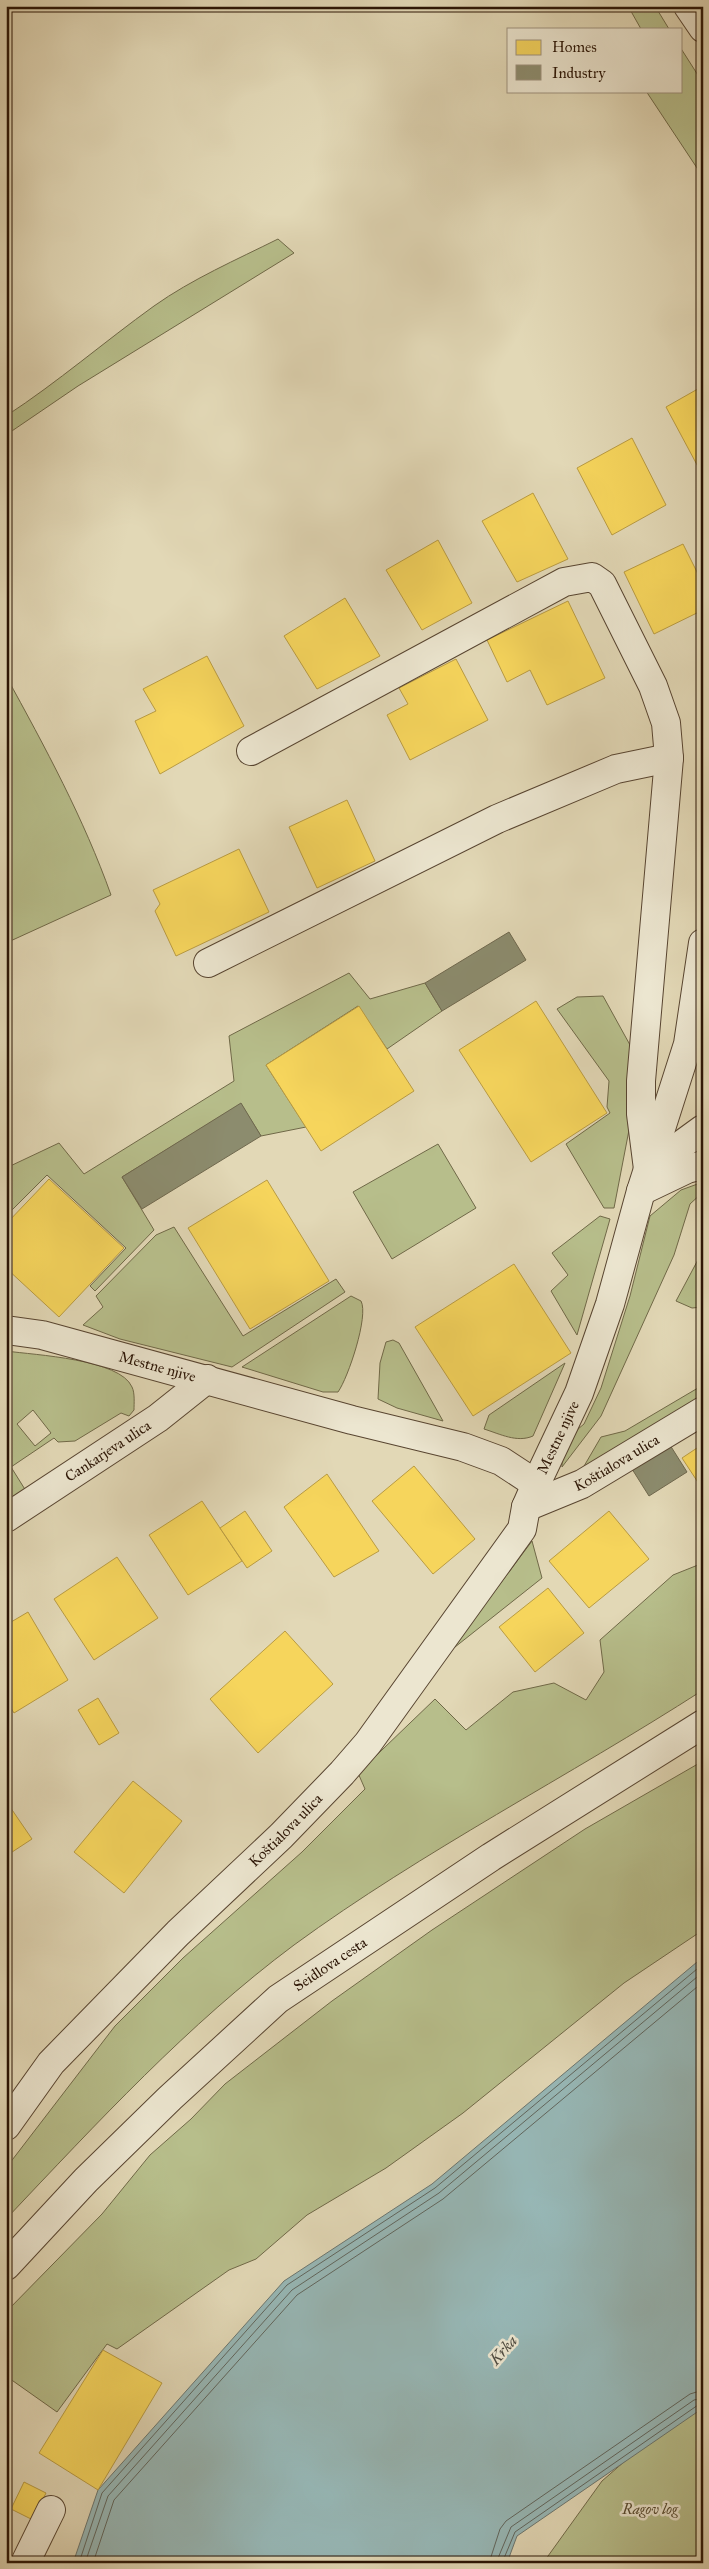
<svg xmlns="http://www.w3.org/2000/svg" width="709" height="2569" font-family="'IM FELL Great Primer',serif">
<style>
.green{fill:#b7be8b;stroke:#706948;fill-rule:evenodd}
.water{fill:#97b8b7;stroke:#6b7670}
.homes{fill:#f6d55c;stroke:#b99b42}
.industry{fill:#8c8c6e;stroke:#6f684e}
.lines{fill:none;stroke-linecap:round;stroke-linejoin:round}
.shore{stroke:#60665e;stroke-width:1}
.minor-casing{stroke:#584531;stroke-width:30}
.tertiary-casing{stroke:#584531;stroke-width:30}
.minor{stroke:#ece6d0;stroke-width:28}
.tertiary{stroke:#ece6d0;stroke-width:28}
.labels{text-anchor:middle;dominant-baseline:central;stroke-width:5;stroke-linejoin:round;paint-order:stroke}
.street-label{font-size:15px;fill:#2a1405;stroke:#ece6d0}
.park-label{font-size:15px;font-style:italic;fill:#54472d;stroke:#ece6d0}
.water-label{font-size:16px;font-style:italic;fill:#504d43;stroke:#ece6d0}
</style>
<rect width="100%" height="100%" fill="#e2d8b6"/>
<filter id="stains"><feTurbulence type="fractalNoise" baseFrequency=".004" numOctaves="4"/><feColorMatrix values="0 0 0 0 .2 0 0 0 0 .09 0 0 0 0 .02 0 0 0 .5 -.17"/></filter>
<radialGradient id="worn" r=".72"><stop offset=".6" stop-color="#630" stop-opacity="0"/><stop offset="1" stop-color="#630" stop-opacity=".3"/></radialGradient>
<!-- green -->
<g class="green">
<path d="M 628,6 L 655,6 L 669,29 L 641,29 Z"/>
<path d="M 680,47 L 703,83 L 703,177 L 646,91 L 680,91 Z"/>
<path d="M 278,239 L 294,253 L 78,386 L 6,435 L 6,416 C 58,382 104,342 154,306 C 192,279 236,260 278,239 Z"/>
<path d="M 6,676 C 45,747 84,819 111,895 L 6,943 Z"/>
<path d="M 349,973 L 370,999 L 425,983 L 442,1011 L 387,1049 L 358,1006 L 266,1065 L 306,1127 L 261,1136 L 241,1104 L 122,1177 L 154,1230 L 95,1291 L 90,1286 L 126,1248 L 47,1175 L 6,1216 L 6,1168 L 59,1143 L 84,1174 L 234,1081 L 229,1036 Z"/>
<path d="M 603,996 L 635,1054 L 629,1130 L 614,1208 L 604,1208 L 566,1144 L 610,1113 L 607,1107 L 609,1081 L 557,1009 L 577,997 Z"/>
<path d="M 438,1144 L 476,1208 L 392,1259 L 353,1192 Z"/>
<path d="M 703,1182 L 703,1192 L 690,1204 L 674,1255 L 601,1416 L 562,1467 L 562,1458 L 578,1429 L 584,1424 L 601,1388 L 630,1296 L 650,1216 L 681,1190 Z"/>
<path d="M 600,1216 L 610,1219 L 577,1335 L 551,1291 L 568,1275 L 552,1253 Z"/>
<path d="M 174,1227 L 243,1336 L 336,1279 L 345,1292 L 232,1367 L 120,1339 L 83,1325 L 103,1307 L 96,1296 L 156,1235 Z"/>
<path d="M 700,1256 L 703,1267 L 703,1307 L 692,1308 L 676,1301 Z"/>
<path d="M 351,1296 L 361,1301 C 369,1316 348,1378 338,1392 L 323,1392 L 242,1367 Z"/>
<path d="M 393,1340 L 399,1343 L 443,1421 L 397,1408 L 378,1399 L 380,1363 L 386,1342 Z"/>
<path d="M 6,1351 C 35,1355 120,1359 132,1387 C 135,1393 134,1403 134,1410 L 129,1416 L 121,1413 L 75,1441 L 58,1442 L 54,1438 L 11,1467 L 26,1491 L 6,1503 ZM 33,1410 L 51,1433 L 35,1446 L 17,1424 Z"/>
<path d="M 565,1363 L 533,1436 C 517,1443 500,1434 484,1429 L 489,1415 Z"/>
<path d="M 703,1385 L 703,1402 L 580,1473 L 601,1437 L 625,1431 Z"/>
<path d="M 532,1541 L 542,1578 L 450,1651 Z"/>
<path d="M 703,1563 L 703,1690 C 568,1777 424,1850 294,1945 C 188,2024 97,2123 6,2219 L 6,2168 L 115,2026 L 183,1958 L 302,1852 L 365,1789 L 358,1773 L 435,1699 L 466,1730 L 513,1692 L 554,1683 L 586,1700 L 604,1672 L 600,1640 L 673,1575 Z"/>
<path d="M 703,1761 L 703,1930 L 624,1983 L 463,2113 L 386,2168 L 307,2215 L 256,2259 L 229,2270 L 117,2349 L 107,2344 L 57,2412 L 6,2376 L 6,2312 L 102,2214 L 150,2155 L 191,2119 L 225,2084 L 332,2001 L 432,1930 L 585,1829 Z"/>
<path d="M 703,2393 L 703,2563 L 543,2563 L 602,2481 Z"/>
</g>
<!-- water -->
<path class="water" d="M 703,1957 L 703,2408 L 517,2536 L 507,2563 L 73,2563 L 98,2490 L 284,2281 L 432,2184 Z"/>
<!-- homes -->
<g class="homes">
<path d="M 703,386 L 703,476 L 666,407 Z"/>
<path d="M 632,438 L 666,505 L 612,535 L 577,468 Z"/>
<path d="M 533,493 L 568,559 L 517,582 L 482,521 Z"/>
<path d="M 438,540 L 472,603 L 422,630 L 386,570 Z"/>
<path d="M 683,544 L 703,584 L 703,610 L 654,634 L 624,572 Z"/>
<path d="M 345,598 L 380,656 L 317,689 L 284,636 Z"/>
<path d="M 568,601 L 605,678 L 547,705 L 530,670 L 507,682 L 487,640 Z"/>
<path d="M 207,656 L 244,726 L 160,774 L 135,721 L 156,711 L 143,689 Z"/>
<path d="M 456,659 L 488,720 L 410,760 L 387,715 L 408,704 L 399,688 Z"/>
<path d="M 347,800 L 375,861 L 317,888 L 289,827 Z"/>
<path d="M 239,849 L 269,912 L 176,956 L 155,911 L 160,904 L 153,890 Z"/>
<path d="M 536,1001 L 607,1113 L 531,1162 L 459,1050 Z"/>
<path d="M 359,1006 L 414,1091 L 321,1151 L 266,1065 Z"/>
<path d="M 49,1179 L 124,1248 L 59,1317 L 6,1268 L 6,1224 Z"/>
<path d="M 267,1180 L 329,1281 L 250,1329 L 188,1228 Z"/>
<path d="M 514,1264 L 571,1353 L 473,1416 L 415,1327 Z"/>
<path d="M 703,1444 L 703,1490 L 682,1458 Z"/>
<path d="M 414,1466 L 475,1539 L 433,1574 L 372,1501 Z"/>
<path d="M 327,1474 L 379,1551 L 334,1577 L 284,1507 Z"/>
<path d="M 202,1501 L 242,1561 L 188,1595 L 149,1535 Z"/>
<path d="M 245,1511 L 272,1551 L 247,1568 L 220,1528 Z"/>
<path d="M 609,1511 L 649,1559 L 589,1608 L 549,1561 Z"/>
<path d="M 117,1557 L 158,1618 L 94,1660 L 54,1599 Z"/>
<path d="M 548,1588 L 584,1633 L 535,1672 L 499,1627 Z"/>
<path d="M 28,1612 L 68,1680 L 14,1713 L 6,1700 L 6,1625 Z"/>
<path d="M 285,1631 L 333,1684 L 258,1753 L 210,1699 Z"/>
<path d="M 98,1698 L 119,1733 L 99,1745 L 78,1710 Z"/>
<path d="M 133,1781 L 182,1821 L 124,1893 L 74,1852 Z"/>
<path d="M 6,1801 L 32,1839 L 6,1856 Z"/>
<path d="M 103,2350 L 162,2383 L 98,2490 L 39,2453 Z"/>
<path d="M 24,2482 L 46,2493 L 33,2520 L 11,2509 Z"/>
</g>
<!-- industry -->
<g class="industry">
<path d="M 509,932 L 526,960 L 442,1011 L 425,983 Z"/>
<path d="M 241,1103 L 261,1136 L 142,1209 L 122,1177 Z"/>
<path d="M 670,1445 L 687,1472 L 649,1496 L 632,1469 Z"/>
</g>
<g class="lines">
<!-- shore -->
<g class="shore">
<path d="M 79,2563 L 102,2493 L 287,2285 L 435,2188 L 703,1964"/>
<path d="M 85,2563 L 108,2496 L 292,2290 L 439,2193 L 703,1972"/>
<path d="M 93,2563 L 114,2500 L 297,2295 L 443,2199 L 703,1982"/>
<path d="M 489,2563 L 500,2529 L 506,2521 L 690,2394 L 703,2390"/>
<path d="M 496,2563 L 511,2527 L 694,2400 L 703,2398"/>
<path d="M 502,2563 L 515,2532 L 698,2405 L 703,2404"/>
</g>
<defs>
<g id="minor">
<path d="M 688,6 L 703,28"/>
<path d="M 251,751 L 564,582 L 592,577 L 602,584 L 653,686 L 666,723 L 669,758 L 641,1081 L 641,1114 L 648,1169 L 703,1129"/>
<path d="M 208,963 L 497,819 L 616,769 L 669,758"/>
<path d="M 641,1191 L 687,1169 L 703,1165"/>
<path id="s1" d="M 6,1330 L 42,1335 L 352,1420 L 463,1447 L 501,1461 L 536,1484 L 579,1393 L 610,1304 L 641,1191 L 688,1044 L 703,943"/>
<path id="s2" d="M 526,1507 L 582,1484 L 703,1411"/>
<path id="s3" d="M 6,1518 L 158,1418 L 207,1379"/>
<path id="s4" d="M 6,2126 L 51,2063 L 178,1933 L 281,1836 L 342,1773 L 368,1743 L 522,1529 L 526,1507 L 536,1484"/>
<path d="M 25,2563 L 51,2510"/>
</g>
<g id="tertiary">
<path id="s5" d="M 6,2266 L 86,2180 L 170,2098 L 278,1999 L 491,1857 L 703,1724"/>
</g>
</defs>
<!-- minor casing -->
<use href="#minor" class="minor-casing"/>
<!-- tertiary casing -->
<use href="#tertiary" class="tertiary-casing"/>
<!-- minor -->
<use href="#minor" class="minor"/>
<!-- tertiary -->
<use href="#tertiary" class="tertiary"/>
</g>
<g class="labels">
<!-- street labels -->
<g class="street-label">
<text stroke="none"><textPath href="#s1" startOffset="156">Mestne njive</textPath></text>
<text stroke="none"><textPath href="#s1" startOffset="606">Mestne njive</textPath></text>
<text stroke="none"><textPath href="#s3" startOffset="122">Cankarjeva ulica</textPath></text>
<text stroke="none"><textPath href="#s2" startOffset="101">Koštialova ulica</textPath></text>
<text stroke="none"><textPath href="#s4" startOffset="408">Koštialova ulica</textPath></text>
<text stroke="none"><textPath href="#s5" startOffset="444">Seidlova cesta</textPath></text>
</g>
<!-- park labels -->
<g class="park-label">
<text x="650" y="2509">Ragov log</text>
</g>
<!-- water labels -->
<g class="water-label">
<text transform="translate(503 2350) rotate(-49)">Krka</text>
</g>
</g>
<!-- margin -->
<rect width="709" height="2569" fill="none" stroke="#e2d8b6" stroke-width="25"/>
<rect x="8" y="8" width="694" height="2554" fill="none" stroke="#2a1405" stroke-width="2.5"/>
<rect x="12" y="12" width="684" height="2544" fill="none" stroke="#2a1405"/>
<!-- legend -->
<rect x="507" y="28" width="175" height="65" fill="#ece6d0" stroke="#9e927f"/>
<rect x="516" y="40" width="25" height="15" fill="#f6d55c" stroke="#9e927f"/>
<text x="552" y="52" font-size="15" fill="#2a1405">Homes</text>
<rect x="516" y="65" width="25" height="15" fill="#8c8c6e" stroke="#9e927f"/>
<text x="552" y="78" font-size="15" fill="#2a1405">Industry</text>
<rect width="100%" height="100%" filter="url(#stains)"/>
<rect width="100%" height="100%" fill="url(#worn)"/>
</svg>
